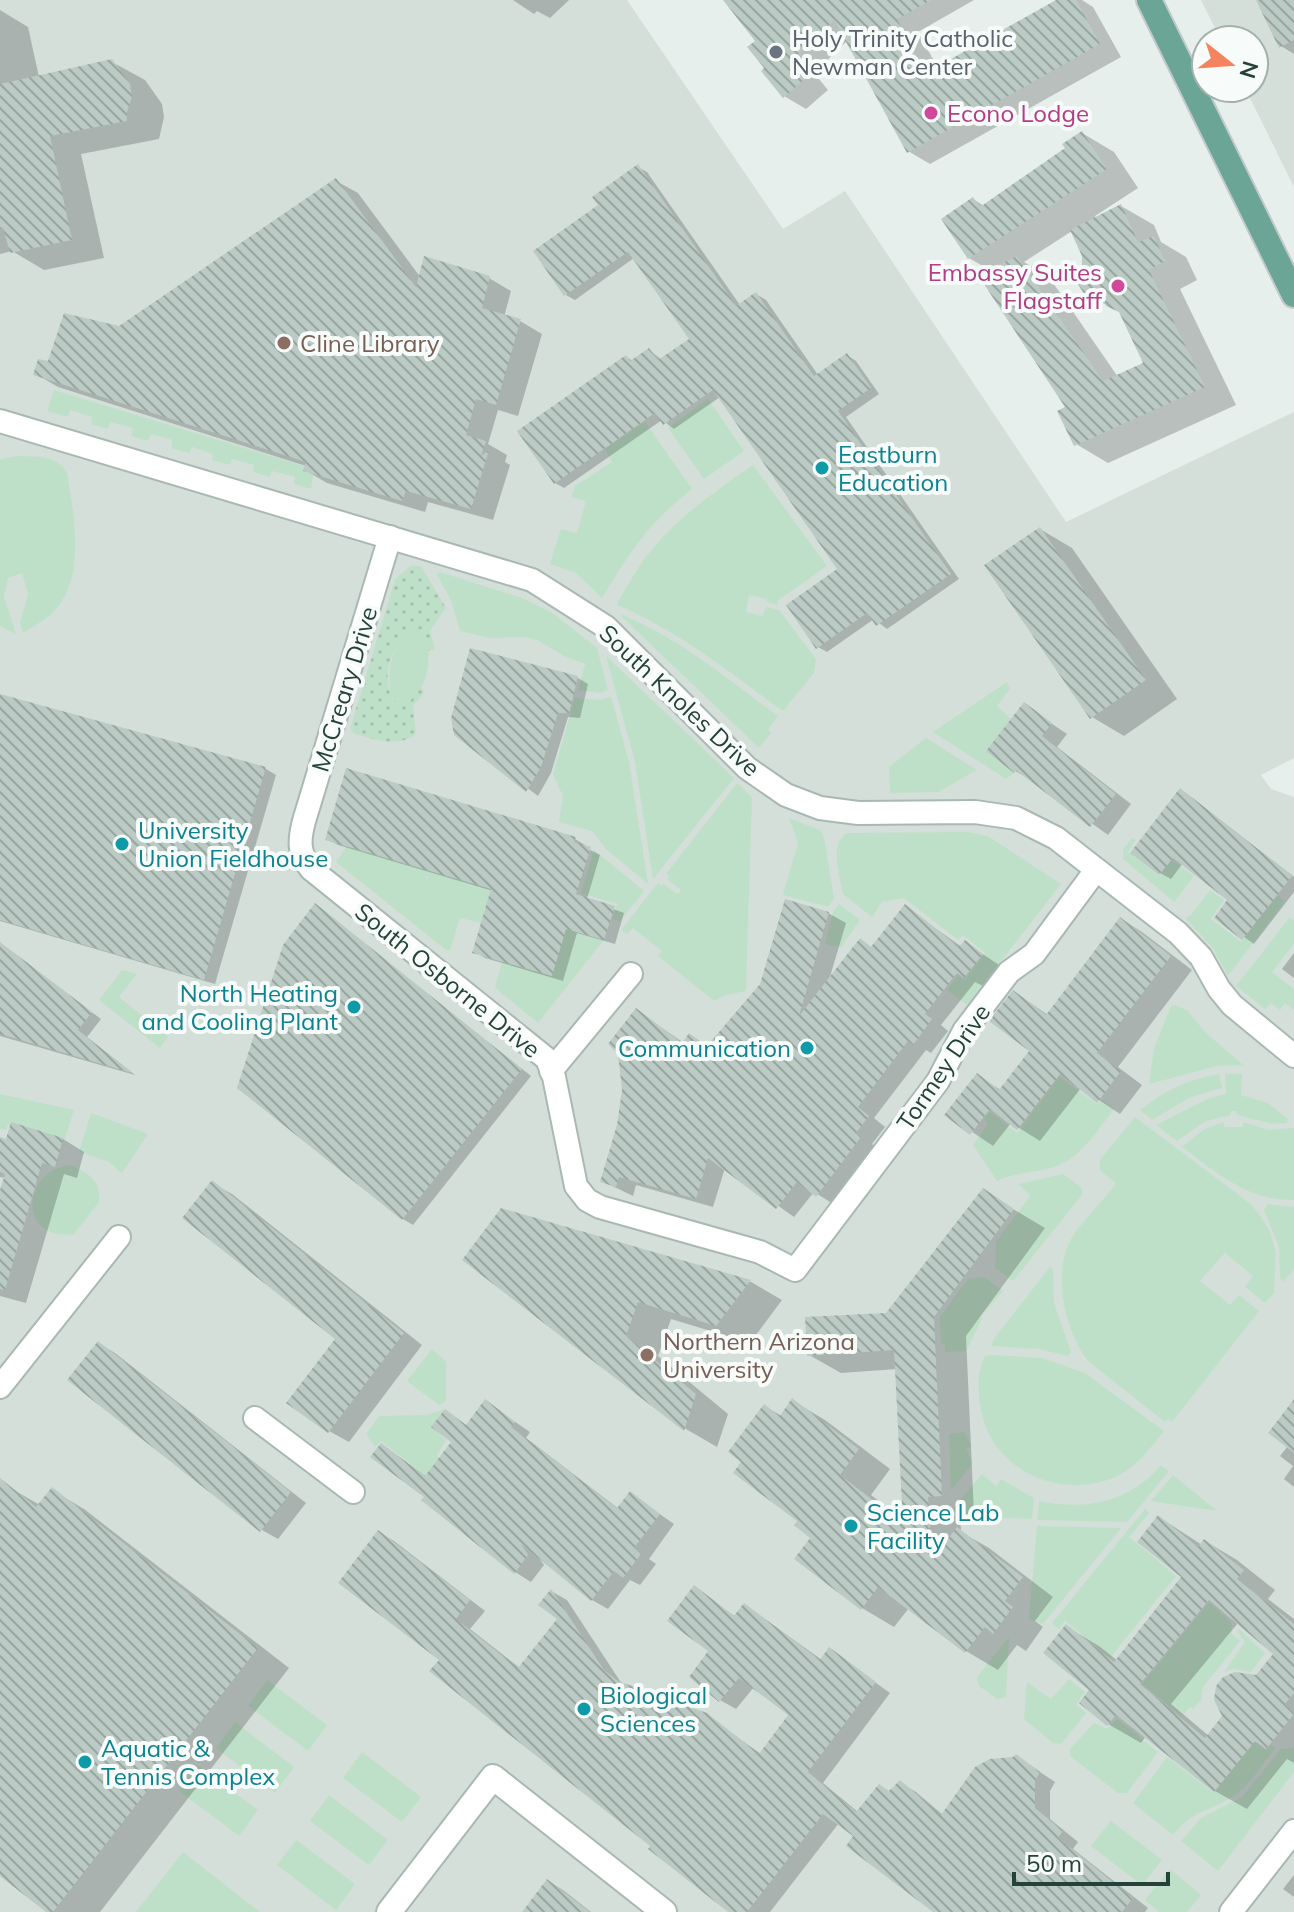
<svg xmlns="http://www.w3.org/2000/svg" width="1294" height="1912" font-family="Mulish,sans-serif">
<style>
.built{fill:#d4dfda}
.green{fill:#bfe0c8}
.garden{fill:url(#garden-dots)}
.shadow{fill:#0003;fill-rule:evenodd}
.building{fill:url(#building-back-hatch);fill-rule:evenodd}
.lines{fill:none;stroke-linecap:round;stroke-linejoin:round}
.minor-casing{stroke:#a8b8b2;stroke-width:26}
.tertiary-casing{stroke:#a8b8b2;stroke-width:28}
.primary-casing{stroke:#c2cac8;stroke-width:28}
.minor{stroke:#fff;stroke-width:22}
.tertiary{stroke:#fff;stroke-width:24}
.primary{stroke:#6aa596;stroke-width:24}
.worship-dot{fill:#6b7280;stroke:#f7fbf9;stroke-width:3}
.hotel-dot{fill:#d1479c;stroke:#f7fbf9;stroke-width:3}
.education-dot{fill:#8d6e63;stroke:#f7fbf9;stroke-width:3}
.culture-dot{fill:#0f9aa8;stroke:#f7fbf9;stroke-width:3}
.labels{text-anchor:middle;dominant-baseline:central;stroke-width:8;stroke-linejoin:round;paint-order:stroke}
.worship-label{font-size:24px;fill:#5b616d;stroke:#f7fbf9;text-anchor:start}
.hotel-label{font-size:24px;fill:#b23c85;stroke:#f7fbf9;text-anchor:start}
.education-label{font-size:24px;fill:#785e54;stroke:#f7fbf9;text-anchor:start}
.culture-label{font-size:24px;fill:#0d838f;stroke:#f7fbf9;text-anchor:start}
.street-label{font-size:24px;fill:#24423a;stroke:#f7fbf9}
</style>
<defs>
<pattern id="garden-dots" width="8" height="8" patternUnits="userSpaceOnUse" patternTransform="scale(2)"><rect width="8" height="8" fill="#bfe0c8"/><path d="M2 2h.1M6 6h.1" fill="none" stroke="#a4c1ad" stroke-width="1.8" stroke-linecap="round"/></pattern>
<pattern id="building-back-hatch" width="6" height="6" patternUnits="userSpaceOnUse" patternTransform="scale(2)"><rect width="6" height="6" fill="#bbcac4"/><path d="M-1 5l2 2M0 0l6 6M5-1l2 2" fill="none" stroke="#98a6a0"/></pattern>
</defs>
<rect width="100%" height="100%" fill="#e6efeb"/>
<!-- built -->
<g class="built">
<path d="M 0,0 L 627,0 L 783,229 L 845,191 L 1066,522 L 1294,412 L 1294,758 L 1261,775 L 1271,789 L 1294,797 L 1294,1912 L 0,1912 Z"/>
<path d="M 1201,0 L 1294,0 L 1294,187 L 1245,88 L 1254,88 L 1254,40 L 1221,40 Z"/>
</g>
<!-- green -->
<g class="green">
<path d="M 54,390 L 314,469 L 311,489 L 294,484 L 295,477 L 272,471 L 270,477 L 253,472 L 254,465 L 232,459 L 230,465 L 212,460 L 213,454 L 192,447 L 189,453 L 171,448 L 172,440 L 151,434 L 148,441 L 131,436 L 133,428 L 110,422 L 108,429 L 91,424 L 92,417 L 70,410 L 68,417 L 47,411 Z"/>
<path d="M 708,399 L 744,451 L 704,479 L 668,428 Z"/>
<path d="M 645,422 L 692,489 C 647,525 632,549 602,598 L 576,573 L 550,564 L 561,529 L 577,533 L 586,501 L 571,497 L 575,486 L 612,462 L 605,449 Z"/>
<path d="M 18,456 C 39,457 55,454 67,473 C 74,517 88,582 49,616 C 41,622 31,628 23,633 L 20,623 L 28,594 L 22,573 L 8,578 L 4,597 L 16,634 L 0,626 L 0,459 Z"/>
<path d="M 753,465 L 827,566 L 777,601 L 778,605 L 767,602 L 767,599 L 749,595 L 746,612 L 762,616 L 766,607 L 779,610 L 816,659 L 814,673 L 783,711 C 730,673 678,630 617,605 C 620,596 627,587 632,578 C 663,526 705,499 753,465 Z"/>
<path d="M 440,572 L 522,598 L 554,614 L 597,648 L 608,690 L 600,693 L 578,690 L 585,664 L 566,657 L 537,640 L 525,637 L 489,638 L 460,631 L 452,603 L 437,574 Z"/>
<path d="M 619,614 C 676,635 730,681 778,716 L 768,730 L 771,733 L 759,748 Z"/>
<path d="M 414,628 L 419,628 C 438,649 428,697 400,706 L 391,696 C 386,673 391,640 414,628 Z"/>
<path d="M 606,656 L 734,778 L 653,879 L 635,762 Z"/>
<path d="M 1007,682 L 1010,689 L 997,706 L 1011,719 L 986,751 L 1014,773 L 1006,779 L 933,732 Z"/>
<path d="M 611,697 L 629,762 L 648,884 L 606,849 L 592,831 L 559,822 L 563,796 L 553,774 L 575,698 L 600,700 Z"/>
<path d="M 926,738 L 977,770 L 938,792 L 890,793 L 889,767 Z"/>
<path d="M 737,783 L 752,797 L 746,991 L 726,995 L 714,1001 L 658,956 L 662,951 L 633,928 L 627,934 L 621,930 L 658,883 L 661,886 L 663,884 L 678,894 L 681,890 L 667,879 L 669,876 L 666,874 Z"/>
<path d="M 789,818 L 820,830 L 824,837 L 834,898 L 828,907 L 783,895 L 798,843 Z"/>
<path d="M 968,832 L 988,836 L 1061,884 L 967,1005 L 947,990 L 958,976 L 965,980 L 985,953 L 963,935 L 958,940 L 904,898 L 882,902 L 872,917 L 843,894 C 840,875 829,847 846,833 Z"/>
<path d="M 1132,838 L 1136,840 L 1128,852 L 1159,876 L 1172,860 L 1194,876 L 1174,902 L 1123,859 L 1123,850 Z"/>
<path d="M 347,846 L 491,889 L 481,923 L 460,918 L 450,950 L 446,950 L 336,862 Z"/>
<path d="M 594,850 L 644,891 L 620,921 L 613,919 L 617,904 L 581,893 Z"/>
<path d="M 1210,890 L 1224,900 L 1211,919 L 1241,942 L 1278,895 L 1285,901 L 1228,976 L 1212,947 L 1185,918 L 1191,915 Z"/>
<path d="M 839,904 L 860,920 L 841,947 L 825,944 L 833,912 Z"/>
<path d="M 1290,917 L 1294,920 L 1294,944 L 1272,972 L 1294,989 L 1294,1010 L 1285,1003 L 1280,1010 L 1271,1003 L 1265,1009 L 1236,986 Z"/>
<path d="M 566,929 L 604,940 L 538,1023 L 495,988 L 502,962 L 552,976 Z"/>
<path d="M 122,970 L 137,974 L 119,997 L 168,1037 L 160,1048 L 99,1000 Z"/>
<path d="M 1175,1005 L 1187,1010 L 1205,1032 L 1243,1065 L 1217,1066 L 1149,1084 L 1154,1048 L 1171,1006 Z"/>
<path d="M 1219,1074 L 1222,1088 L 1191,1097 L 1152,1120 L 1140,1110 C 1164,1091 1189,1079 1219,1074 Z"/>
<path d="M 1225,1074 L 1242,1074 L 1241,1095 L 1268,1103 L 1288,1119 L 1287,1123 L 1272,1124 L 1237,1115 L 1236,1111 L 1231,1111 L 1231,1115 L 1206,1121 L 1177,1141 L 1156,1125 L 1207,1099 L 1226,1094 Z"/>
<path d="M 1059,1077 L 1097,1104 L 1102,1099 L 1114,1109 C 1097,1131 1081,1158 1054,1167 C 1035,1173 1016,1172 997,1181 L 973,1145 L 988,1124 L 984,1119 L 990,1112 L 1017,1133 Z"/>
<path d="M 0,1094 L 74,1110 L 64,1142 L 8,1125 L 6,1130 L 0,1129 Z"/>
<path d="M 91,1113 L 148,1134 L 122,1173 L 109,1162 L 79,1152 Z"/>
<path d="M 1135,1117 L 1252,1205 L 1261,1217 L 1270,1232 L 1276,1252 L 1274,1293 L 1265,1303 L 1245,1287 L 1253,1276 L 1225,1253 L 1200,1281 L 1230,1305 L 1239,1295 L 1259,1311 L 1172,1422 L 1168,1419 L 1165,1422 L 1089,1362 C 1065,1332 1053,1277 1069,1243 C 1077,1226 1104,1200 1116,1184 L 1100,1170 L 1099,1161 Z"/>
<path d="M 1223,1122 L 1225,1127 L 1242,1127 L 1244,1122 L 1268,1130 L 1294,1128 L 1294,1200 C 1248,1201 1217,1173 1182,1147 L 1203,1130 Z"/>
<path d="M 71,1165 C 89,1174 101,1180 99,1202 L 74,1234 C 16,1242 23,1169 71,1165 Z"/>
<path d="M 1063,1174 L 1082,1188 L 1082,1195 L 1013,1281 L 995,1268 L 996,1242 L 1030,1196 L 1019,1184 Z"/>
<path d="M 1267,1204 L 1294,1207 L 1294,1269 L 1283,1282 L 1280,1277 L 1279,1247 L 1264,1210 Z"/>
<path d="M 1050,1267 L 1053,1270 L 1054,1303 L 1071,1352 L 1068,1356 L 1039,1349 L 991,1346 L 995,1337 Z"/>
<path d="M 984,1277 L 1003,1291 L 981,1316 L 982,1319 L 966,1351 L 945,1352 L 945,1345 L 941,1344 L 940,1317 L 968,1279 Z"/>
<path d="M 432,1349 L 446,1362 L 446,1401 L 439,1405 L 407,1381 Z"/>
<path d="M 991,1355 L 1042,1358 L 1085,1373 L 1164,1431 C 1150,1449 1136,1468 1115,1477 C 1057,1502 988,1468 980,1404 C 978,1388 977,1370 985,1356 Z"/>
<path d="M 445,1409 L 431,1427 L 446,1440 L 437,1455 L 445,1464 L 432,1481 L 381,1441 L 375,1447 L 366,1434 L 379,1416 L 427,1415 Z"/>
<path d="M 964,1432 L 972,1446 L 966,1449 L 973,1463 L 951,1490 L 949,1434 Z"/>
<path d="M 1161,1465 L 1169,1471 L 1127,1522 L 1037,1520 L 1039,1501 C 1084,1511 1131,1502 1161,1465 Z"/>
<path d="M 982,1474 L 996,1486 L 1001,1479 L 1034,1498 L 1032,1519 L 961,1516 L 952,1510 Z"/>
<path d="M 1173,1475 L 1217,1511 L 1151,1501 Z"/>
<path d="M 1145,1509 L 1149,1513 L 1129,1537 L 1176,1576 L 1110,1658 L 1065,1621 L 1059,1629 L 1052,1623 Z"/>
<path d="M 1037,1526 L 1121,1528 L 1043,1624 L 1029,1619 Z"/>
<path d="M 1209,1603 L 1231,1622 L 1232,1634 L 1240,1641 L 1203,1687 L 1201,1700 L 1193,1709 L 1190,1707 L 1182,1716 L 1142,1684 Z"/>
<path d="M 1239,1629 L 1265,1653 L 1251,1672 L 1233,1669 L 1224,1672 L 1245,1642 L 1238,1632 Z"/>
<path d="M 1009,1637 L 1006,1697 L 997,1699 L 979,1686 L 977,1677 Z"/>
<path d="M 1069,1679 L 1085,1692 L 1076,1704 L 1086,1713 L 1061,1744 L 1053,1743 L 1024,1719 L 1027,1682 L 1051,1699 Z"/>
<path d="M 267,1680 L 327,1725 L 308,1751 L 248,1706 Z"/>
<path d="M 1117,1719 L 1158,1752 L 1127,1793 L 1118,1793 L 1070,1756 L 1070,1749 L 1094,1723 L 1107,1729 Z"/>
<path d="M 235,1722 L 294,1767 L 275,1793 L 216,1748 Z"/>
<path d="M 1255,1742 L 1266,1750 L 1271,1745 L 1275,1748 C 1262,1764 1250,1786 1232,1797 C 1206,1814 1195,1808 1173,1835 L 1133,1803 L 1167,1757 L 1214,1793 Z"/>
<path d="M 1294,1748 L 1294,1772 L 1218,1871 L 1181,1841 L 1201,1818 L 1242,1797 L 1281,1749 Z"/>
<path d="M 362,1752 L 421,1797 L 402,1822 L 343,1778 Z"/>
<path d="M 198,1766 L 258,1810 L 239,1836 L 179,1791 Z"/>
<path d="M 329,1795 L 388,1840 L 369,1865 L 310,1821 Z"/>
<path d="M 1111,1821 L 1162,1860 L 1142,1885 L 1091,1846 Z"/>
<path d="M 296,1840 L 355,1884 L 336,1910 L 277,1865 Z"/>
<path d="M 183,1852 L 260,1912 L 136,1912 Z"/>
<path d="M 1170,1869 L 1201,1895 L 1187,1912 L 1159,1912 L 1145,1900 Z"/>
</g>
<!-- garden -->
<path class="garden" d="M 410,566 L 421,566 L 446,608 L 430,631 L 435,649 L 428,651 L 422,630 L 414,628 C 391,639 376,689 400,705 L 411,700 L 421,687 L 424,693 L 413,706 L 416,734 C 396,748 377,740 355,734 L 351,731 L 351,726 L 395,579 Z"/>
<!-- shadow -->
<g class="shadow">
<path d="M 513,0 L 569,0 L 550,18 L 537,11 L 534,14 Z"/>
<path d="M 736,0 L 974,0 L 918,32 L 938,68 L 1060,0 L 1082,0 L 1093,7 L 1121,57 L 930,164 L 908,151 L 847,41 L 814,73 L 828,90 L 806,109 L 784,96 L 766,68 L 758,41 Z"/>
<path d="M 1258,0 L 1294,0 L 1294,54 L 1281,46 Z"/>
<path d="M 0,10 L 28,27 L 39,77 L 112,62 L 145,80 L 162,104 L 164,117 L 159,139 L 81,154 L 104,258 L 44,270 L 12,251 L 0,254 Z"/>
<path d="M 1082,133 L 1114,152 L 1138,188 L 1095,216 L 1096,219 L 1121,206 L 1154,225 L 1161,242 L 1186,257 L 1197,280 L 1180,289 L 1236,405 L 1108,463 L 1076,444 L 1067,408 L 991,271 L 969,258 L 973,199 L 984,206 L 1068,149 ZM 1072,231 L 1084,255 L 1086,294 L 1122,313 L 1145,364 L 1118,377 L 1049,277 L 1024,262 Z"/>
<path d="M 638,167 L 647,172 L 740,305 L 756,294 L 766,300 L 818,375 L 847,355 L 856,361 L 879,394 L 846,417 L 959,579 L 887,629 L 874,619 L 827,652 L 818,647 L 840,569 L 720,397 L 674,429 L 662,420 L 564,488 L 555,483 L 626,357 L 633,361 L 649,350 L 662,360 L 692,339 L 634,258 L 575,300 L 566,295 L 536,252 L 601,206 Z"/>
<path d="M 336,181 L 358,193 L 421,278 L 489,278 L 511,291 L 504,317 L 520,321 L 542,334 L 518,416 L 498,410 L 488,444 L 507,455 L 505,462 L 510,465 L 493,520 L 428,502 L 425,512 L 327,483 L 305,470 L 306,466 L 58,387 L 36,374 L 49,364 L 120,328 Z"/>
<path d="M 1040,529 L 1072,548 L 1177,699 L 1124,736 L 1092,717 Z"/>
<path d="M 472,651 L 578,678 L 588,684 L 580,718 L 568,717 L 551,773 L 538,796 L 456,734 Z"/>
<path d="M 0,696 L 266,769 L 276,775 L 215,984 L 0,921 Z"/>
<path d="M 1024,705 L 1067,734 L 1057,747 L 1131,804 L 1108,835 L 1032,780 L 1015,771 Z"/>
<path d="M 1191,797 L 1294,877 L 1294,892 L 1254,944 L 1216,917 L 1230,900 L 1183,863 L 1171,879 L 1160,873 Z"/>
<path d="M 327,839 L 575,839 L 585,845 L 585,847 L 600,855 L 587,899 L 624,913 L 615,944 L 577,933 L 563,981 L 485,958 L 475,952 L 493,891 L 338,845 Z"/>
<path d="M 316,906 L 531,1076 L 413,1225 L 403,1219 Z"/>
<path d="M 905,907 L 962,947 L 965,942 L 999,965 L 983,986 L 975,982 L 941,1025 L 948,1031 L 931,1053 L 926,1050 L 874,1118 L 885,1127 L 872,1144 L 877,1148 L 835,1205 L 814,1192 L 794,1217 L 725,1168 L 713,1207 L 636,1185 L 633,1196 L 602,1181 L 619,1126 L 637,1011 L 684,1043 L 690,1035 L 709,1047 L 828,913 L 846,923 L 829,980 L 873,948 Z"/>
<path d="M 1121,919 L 1142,932 L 1192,970 L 1118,1067 L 1142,1085 L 1120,1114 L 1081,1088 L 1040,1141 L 1011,1123 L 993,1146 L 947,1115 L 977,1076 L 1001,1090 L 1032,1050 L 1014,992 L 1048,1015 Z"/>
<path d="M 0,943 L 101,1019 L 87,1037 L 135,1075 L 0,1036 Z"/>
<path d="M 1294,953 L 1294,978 L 1282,969 Z"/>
<path d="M 0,1139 L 63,1139 L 84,1152 L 77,1178 L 64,1174 L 26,1303 L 0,1296 L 0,1198 L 6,1178 L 0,1177 Z"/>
<path d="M 212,1183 L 232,1194 L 422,1345 L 349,1442 L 329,1431 L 338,1339 Z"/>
<path d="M 983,1191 L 1045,1228 L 966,1336 L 974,1514 L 960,1514 L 961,1532 L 989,1548 L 1053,1597 L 1035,1621 L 1043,1627 L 1026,1651 L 1017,1645 L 998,1670 L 966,1651 L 909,1608 L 894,1627 L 862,1608 L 797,1559 L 813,1537 L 744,1462 L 765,1407 L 782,1416 L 793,1401 L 825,1420 L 890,1469 L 871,1495 L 905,1521 L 897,1369 L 841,1373 L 809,1355 L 887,1315 Z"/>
<path d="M 502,1210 L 751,1282 L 782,1300 L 750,1343 L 671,1319 L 658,1356 L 728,1414 L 717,1447 L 686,1429 L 465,1259 Z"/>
<path d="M 98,1343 L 115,1353 L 306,1503 L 278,1539 L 262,1530 L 70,1380 Z"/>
<path d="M 486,1402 L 530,1432 L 526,1438 L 619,1509 L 631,1494 L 674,1524 L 649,1559 L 656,1564 L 640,1585 L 630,1580 L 608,1609 L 592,1600 L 538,1557 L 544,1565 L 531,1582 L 515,1572 L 427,1497 L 382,1445 L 427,1477 L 454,1442 L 445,1412 L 468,1426 Z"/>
<path d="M 1294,1412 L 1294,1487 L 1284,1479 L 1293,1466 L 1280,1456 L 1288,1446 Z"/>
<path d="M 5,1485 L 40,1505 L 52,1490 L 84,1509 L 289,1668 L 100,1912 L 49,1912 L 0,1874 L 0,1492 Z"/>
<path d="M 1159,1517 L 1202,1545 L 1205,1541 L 1237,1560 L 1275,1590 L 1268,1599 L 1294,1619 L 1294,1763 L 1287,1759 L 1247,1809 L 1215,1791 L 1146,1736 L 1141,1743 L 1108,1724 L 1067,1627 L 1099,1646 L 1118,1661 L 1184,1577 ZM 1238,1623 L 1275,1654 L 1209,1736 L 1171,1704 Z"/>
<path d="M 379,1532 L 394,1541 L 485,1611 L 470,1629 L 521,1669 L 560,1619 L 551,1591 L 567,1600 L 620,1681 L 626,1686 L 706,1715 L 761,1754 L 791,1715 L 754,1687 L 736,1709 L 720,1700 L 694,1588 L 736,1617 L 745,1605 L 822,1660 L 830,1650 L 890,1693 L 823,1783 L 858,1812 L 900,1783 L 916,1792 L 943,1815 L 1016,1756 L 1055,1782 L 1050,1791 L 1050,1819 L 1078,1842 L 1073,1849 L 1148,1908 L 1145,1912 L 936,1912 L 855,1835 L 839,1823 L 770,1912 L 731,1912 L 442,1660 Z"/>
<path d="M 1294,1875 L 1294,1897 L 1283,1889 Z"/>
<path d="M 548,1881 L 563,1890 L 591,1912 L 524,1912 Z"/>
</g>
<!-- building -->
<g class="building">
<path d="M 723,0 L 931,0 L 897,19 L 926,73 L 1056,0 L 1076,0 L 1100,44 L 907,153 L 834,20 L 793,59 L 807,77 L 783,98 L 761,71 L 764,68 L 747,47 L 755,41 Z"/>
<path d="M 1256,0 L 1294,0 L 1294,40 L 1279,48 Z"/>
<path d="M 112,59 L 130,84 L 132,97 L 127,112 L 127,121 L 50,136 L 72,240 L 10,253 L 3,228 L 0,229 L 0,84 Z"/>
<path d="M 1082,131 L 1107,169 L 968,259 L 941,219 L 973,197 L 980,207 L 1065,148 L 1062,144 Z"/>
<path d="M 638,164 L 736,306 L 756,292 L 814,376 L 847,353 L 871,388 L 838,411 L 951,574 L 876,626 L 867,613 L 816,649 L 786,605 L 837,569 L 713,390 L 663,425 L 655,413 L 554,484 L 517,431 L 626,355 L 630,361 L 649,348 L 658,360 L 689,339 L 628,252 L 564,296 L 533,251 L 598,205 L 592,197 Z"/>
<path d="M 336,178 L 416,287 L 424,256 L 490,276 L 482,308 L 521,319 L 496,405 L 476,399 L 466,435 L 486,441 L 481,456 L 489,450 L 471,509 L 406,491 L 402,501 L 303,471 L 306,462 L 33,375 L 38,359 L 48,361 L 64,313 L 119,326 Z"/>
<path d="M 1121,204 L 1138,242 L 1154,236 L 1165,261 L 1149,270 L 1205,387 L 1074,446 L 1057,411 L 1065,407 L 978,275 L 1017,256 L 1103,381 L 1143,363 L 1119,312 L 1106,306 L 1101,295 L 1085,295 L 1075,280 L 1076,275 L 1082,267 L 1082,256 L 1070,230 Z"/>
<path d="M 1040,527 L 1146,680 L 1090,719 L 984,565 Z"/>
<path d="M 470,648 L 578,676 L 569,713 L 558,713 L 541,767 L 526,792 L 454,735 L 451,718 Z"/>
<path d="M 0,694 L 266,767 L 204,980 L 0,920 Z"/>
<path d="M 1024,702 L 1052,723 L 1042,736 L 1116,794 L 1090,827 L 1016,770 L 1014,773 L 986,751 Z"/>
<path d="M 346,768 L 576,837 L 574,842 L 591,847 L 576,894 L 615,906 L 604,940 L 566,929 L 552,976 L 472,953 L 491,889 L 325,840 Z"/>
<path d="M 1180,788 L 1292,876 L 1242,940 L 1214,918 L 1227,900 L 1173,858 L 1159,875 L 1130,853 Z"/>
<path d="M 785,899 L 829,912 L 799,1016 L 860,938 L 871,947 L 905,904 L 959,947 L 965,940 L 983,954 L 964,978 L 957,973 L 925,1014 L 932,1019 L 913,1045 L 908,1041 L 858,1107 L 869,1116 L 856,1133 L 861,1137 L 816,1197 L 797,1182 L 776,1209 L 708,1158 L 696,1199 L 619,1177 L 616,1187 L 600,1182 L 617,1125 L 622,1090 L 618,1054 L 608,1044 L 636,1008 L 682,1043 L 689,1033 L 707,1046 L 760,984 Z"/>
<path d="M 315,903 L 522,1069 L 402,1220 L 237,1088 L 283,945 Z"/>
<path d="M 1120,917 L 1171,956 L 1097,1053 L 1121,1071 L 1097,1103 L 1060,1074 L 1017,1130 L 990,1109 L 970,1135 L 944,1115 L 977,1073 L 999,1090 L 1029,1051 L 989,1021 L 1013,990 L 1046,1015 Z"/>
<path d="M 0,942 L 92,1012 L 78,1030 L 132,1073 L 0,1034 Z"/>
<path d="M 11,1122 L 63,1138 L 55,1167 L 42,1163 L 5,1290 L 0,1289 L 0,1190 L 5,1174 L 0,1172 L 0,1137 L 6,1139 Z"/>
<path d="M 212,1180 L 404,1333 L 328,1433 L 286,1403 L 335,1339 L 182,1218 Z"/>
<path d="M 983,1188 L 1014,1209 L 934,1317 L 942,1496 L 928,1497 L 932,1560 L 957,1527 L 1023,1577 L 1005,1601 L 1013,1607 L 993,1634 L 985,1627 L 965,1653 L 878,1587 L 861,1610 L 794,1559 L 810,1538 L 794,1525 L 797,1521 L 733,1473 L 741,1462 L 728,1452 L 764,1404 L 780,1416 L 792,1398 L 859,1449 L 840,1475 L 903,1523 L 894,1350 L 807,1356 L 805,1317 L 886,1313 Z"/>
<path d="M 501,1208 L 751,1280 L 716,1326 L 638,1302 L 626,1336 L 696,1394 L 684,1431 L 462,1260 Z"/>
<path d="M 98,1341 L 291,1492 L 260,1532 L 67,1380 Z"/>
<path d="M 485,1399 L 515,1422 L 511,1427 L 617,1508 L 630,1491 L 660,1514 L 634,1548 L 641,1554 L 623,1578 L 614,1571 L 591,1601 L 521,1544 L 528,1555 L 514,1574 L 421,1500 L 424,1497 L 370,1457 L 381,1443 L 425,1476 L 451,1442 L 431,1427 L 445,1409 L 466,1425 Z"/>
<path d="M 1294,1399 L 1294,1453 L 1268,1433 Z"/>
<path d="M 0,1478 L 36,1507 L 52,1487 L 258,1648 L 53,1912 L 46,1912 L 0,1876 Z"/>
<path d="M 1158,1515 L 1198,1547 L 1204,1539 L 1244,1570 L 1237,1579 L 1294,1624 L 1294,1693 L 1285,1704 L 1294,1714 L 1266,1749 L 1255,1741 L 1214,1792 L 1116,1715 L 1107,1726 L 1079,1703 L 1089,1690 L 1043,1653 L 1066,1624 L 1114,1662 L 1181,1577 L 1137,1542 ZM 1209,1600 L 1273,1654 L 1256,1675 L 1235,1672 L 1223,1677 L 1216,1686 L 1214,1700 L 1222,1716 L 1205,1738 L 1140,1684 Z"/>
<path d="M 378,1530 L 470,1600 L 456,1619 L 518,1668 L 557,1619 L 538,1605 L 551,1589 L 604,1670 L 618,1681 L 707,1713 L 759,1754 L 788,1715 L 739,1678 L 719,1702 L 689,1677 L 708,1651 L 667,1621 L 694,1585 L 734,1616 L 744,1603 L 820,1660 L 829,1647 L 876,1682 L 808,1772 L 856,1812 L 879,1784 L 889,1791 L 900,1780 L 941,1815 L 975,1767 L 990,1759 L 1013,1757 L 1016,1754 L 1040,1772 L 1035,1781 L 1035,1808 L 1063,1831 L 1058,1838 L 1133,1898 L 1122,1912 L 933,1912 L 846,1846 L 853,1836 L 823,1814 L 747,1912 L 728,1912 L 648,1849 L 650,1846 L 429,1671 L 439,1660 L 338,1583 Z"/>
<path d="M 547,1879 L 590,1912 L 522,1912 Z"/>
</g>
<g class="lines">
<defs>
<g id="minor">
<path d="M 0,421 L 532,580 L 606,627 L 747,768 L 786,795 L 820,808 L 858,813 L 975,812 L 1016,818 L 1056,838 L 1178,933 L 1201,957 L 1219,989 L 1232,1005 L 1294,1056"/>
<path d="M 390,537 L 304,821 C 299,840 298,853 311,869 L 547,1059 L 554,1077 L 576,1186 L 587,1200 L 600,1207 L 760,1252 L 795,1270 L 938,1081 L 964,1031 L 1009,972 L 1034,954 L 1096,870"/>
<path d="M 551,1071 L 631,974"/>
<path d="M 0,1387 L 119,1237"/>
<path d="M 255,1418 L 353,1492"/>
<path d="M 1231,1912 L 1294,1831"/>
</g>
<path id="tertiary" d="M 389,1912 L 493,1777 L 664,1912"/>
<path id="primary" d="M 1149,0 L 1294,295"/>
</defs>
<!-- minor casing -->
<use href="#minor" class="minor-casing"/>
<!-- tertiary casing -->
<use href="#tertiary" class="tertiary-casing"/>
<!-- primary casing -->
<use href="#primary" class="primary-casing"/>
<!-- minor -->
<use href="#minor" class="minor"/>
<!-- tertiary -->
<use href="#tertiary" class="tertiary"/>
<!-- primary -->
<use href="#primary" class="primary"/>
</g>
<!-- markers -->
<circle class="worship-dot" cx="776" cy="52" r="8"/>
<g class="hotel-dot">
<circle cx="931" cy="113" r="8"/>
<circle cx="1118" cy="286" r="8"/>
</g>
<g class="education-dot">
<circle cx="284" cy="343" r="8"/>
<circle cx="647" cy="1355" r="8"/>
</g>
<g class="culture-dot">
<circle cx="822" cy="468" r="8"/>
<circle cx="122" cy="844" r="8"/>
<circle cx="354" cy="1007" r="8"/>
<circle cx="807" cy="1048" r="8"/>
<circle cx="851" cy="1526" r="8"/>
<circle cx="584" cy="1709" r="8"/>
<circle cx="85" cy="1762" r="8"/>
</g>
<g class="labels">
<!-- worship labels -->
<g class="worship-label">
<text x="792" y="38">Holy Trinity Catholic<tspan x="792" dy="28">Newman Center</tspan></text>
</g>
<!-- hotel labels -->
<g class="hotel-label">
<text x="947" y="113">Econo Lodge</text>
<text x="1102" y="272" text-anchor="end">Embassy Suites<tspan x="1102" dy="28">Flagstaff</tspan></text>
</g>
<!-- education labels -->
<g class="education-label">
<text x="300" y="343">Cline Library</text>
<text x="663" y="1341">Northern Arizona<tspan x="663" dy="28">University</tspan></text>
</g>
<!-- culture labels -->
<g class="culture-label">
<text x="838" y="454">Eastburn<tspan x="838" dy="28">Education</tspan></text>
<text x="138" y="830">University<tspan x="138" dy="28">Union Fieldhouse</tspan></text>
<text x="338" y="993" text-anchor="end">North Heating<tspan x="338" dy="28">and Cooling Plant</tspan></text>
<text x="791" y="1048" text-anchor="end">Communication</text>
<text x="867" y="1512">Science Lab<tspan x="867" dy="28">Facility</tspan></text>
<text x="600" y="1695">Biological<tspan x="600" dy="28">Sciences</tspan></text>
<text x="101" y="1748">Aquatic &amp;<tspan x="101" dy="28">Tennis Complex</tspan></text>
</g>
<!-- street labels -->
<g class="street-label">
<text transform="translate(344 689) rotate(-73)">McCreary Drive</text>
<text transform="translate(680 700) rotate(43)">South Knoles Drive</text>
<text transform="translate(448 980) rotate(39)">South Osborne Drive</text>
<text transform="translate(943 1067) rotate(-56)">Tormey Drive</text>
</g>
</g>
<!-- north arrow -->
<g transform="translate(1230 64) rotate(107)"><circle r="38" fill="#f7fbf9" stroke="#a3b1ad" stroke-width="2"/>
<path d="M0-6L14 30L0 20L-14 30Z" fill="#f4845f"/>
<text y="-12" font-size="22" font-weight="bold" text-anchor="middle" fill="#24423a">N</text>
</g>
<!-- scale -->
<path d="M1014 1872v12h154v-12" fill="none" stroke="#24423a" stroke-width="4"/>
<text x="1026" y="1872" font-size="24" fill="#24423a" stroke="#f7fbf9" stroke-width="6" paint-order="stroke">50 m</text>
</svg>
